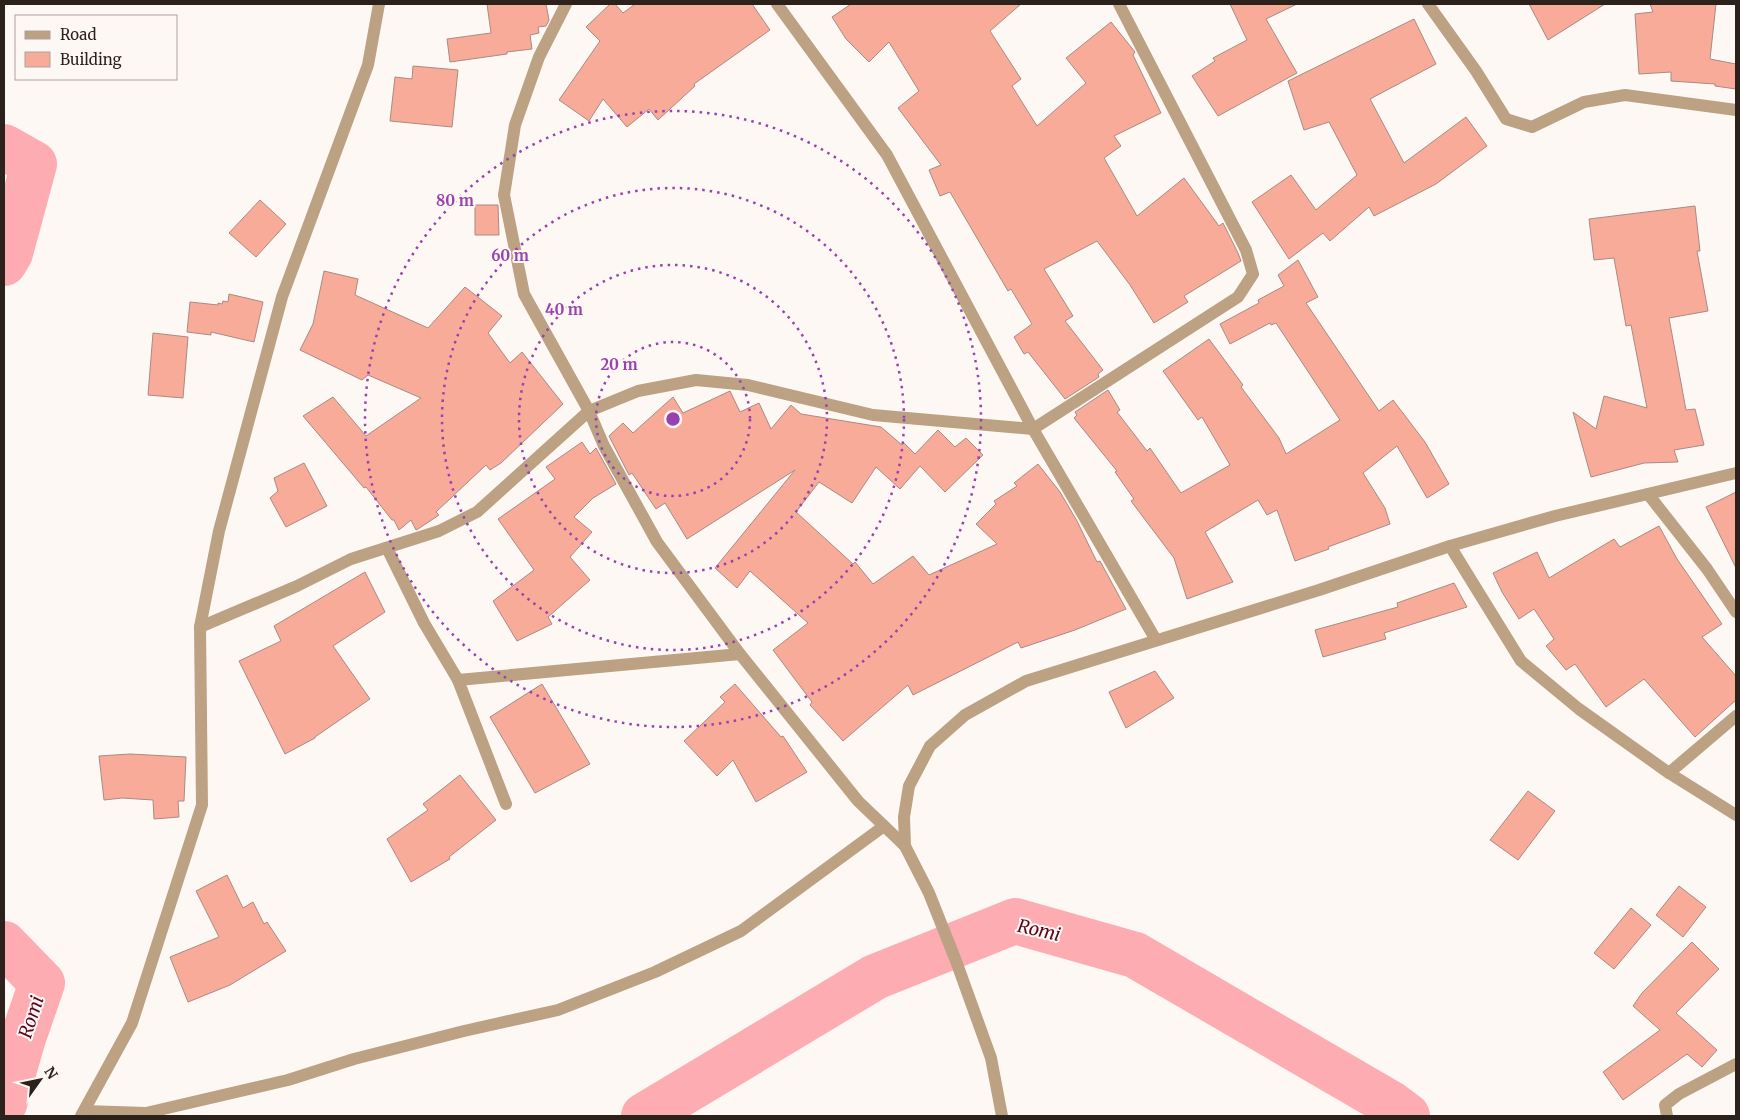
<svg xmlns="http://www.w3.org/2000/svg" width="1740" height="1120" font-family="Merriweather,serif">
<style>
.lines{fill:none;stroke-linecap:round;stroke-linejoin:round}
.river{stroke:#fdacb2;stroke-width:46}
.building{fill:#f9ab9a;stroke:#aa8a82}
.minor{stroke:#bca182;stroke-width:12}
.tertiary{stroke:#bca182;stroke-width:12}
.ring{fill:none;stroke:#9941ae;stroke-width:2.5;stroke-dasharray:2.5 5}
.labels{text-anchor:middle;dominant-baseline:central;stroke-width:4;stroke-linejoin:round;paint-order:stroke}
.water-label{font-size:18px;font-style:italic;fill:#5b011a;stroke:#fef8f4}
.centre{fill:#9941ae;stroke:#fef8f4;stroke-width:2.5}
.ring-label{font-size:15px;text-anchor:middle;font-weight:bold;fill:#9941ae;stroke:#fef8f4;stroke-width:4;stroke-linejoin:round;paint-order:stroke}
</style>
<rect width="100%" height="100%" fill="#fef8f4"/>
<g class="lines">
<!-- river -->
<g class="river">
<path d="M 4,147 L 34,164 L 10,253 L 4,263"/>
<path d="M 4,944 L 42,983 L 23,1038 L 4,1104"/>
<path d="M 644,1116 L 875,977 L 1015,921 L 1135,955 L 1391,1104 L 1407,1116"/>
</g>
</g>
<!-- building -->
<g class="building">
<path d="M 487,4 L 546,4 L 549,20 L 546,26 L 538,27 L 539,33 L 530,35 L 532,49 L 507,52 L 507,54 L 450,62 L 447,39 L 491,33 Z"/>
<path d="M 610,4 L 615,4 L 623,13 L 635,4 L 752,4 L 770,30 L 694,84 L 695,86 L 658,120 L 649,109 L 627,127 L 603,99 L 589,121 L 559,100 L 600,41 L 586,27 Z"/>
<path d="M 851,4 L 1021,4 L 990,31 L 1021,79 L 1012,86 L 1037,126 L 1086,83 L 1066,58 L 1111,22 L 1135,52 L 1133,55 L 1161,113 L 1114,136 L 1121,146 L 1104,158 L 1137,216 L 1184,178 L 1219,226 L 1223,223 L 1238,253 L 1241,261 L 1184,296 L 1188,302 L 1154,323 L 1130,285 L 1097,241 L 1044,269 L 1073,316 L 1065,321 L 1103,370 L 1098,374 L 1099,377 L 1065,399 L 1028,352 L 1024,354 L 1014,337 L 1032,324 L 1011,289 L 1008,291 L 950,192 L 940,196 L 929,170 L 941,165 L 898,108 L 919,91 L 889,42 L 869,62 L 846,39 L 832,17 Z"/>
<path d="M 1230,4 L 1297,4 L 1266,19 L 1297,73 L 1218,116 L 1192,76 L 1215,61 L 1213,58 L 1247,40 Z"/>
<path d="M 1529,4 L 1605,4 L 1548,40 Z"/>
<path d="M 1650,4 L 1716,4 L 1710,59 L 1736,64 L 1736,89 L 1715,86 L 1715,84 L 1671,81 L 1671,72 L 1639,74 L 1635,14 L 1653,12 Z"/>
<path d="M 1414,19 L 1436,64 L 1370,99 L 1404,163 L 1466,117 L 1487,146 L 1436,184 L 1374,216 L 1369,207 L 1330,241 L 1323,233 L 1289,259 L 1252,202 L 1291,175 L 1316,210 L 1357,175 L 1329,122 L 1304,130 L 1288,81 Z"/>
<path d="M 413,66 L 458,70 L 452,127 L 390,121 L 395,77 L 412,79 Z"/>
<path d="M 260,200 L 286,224 L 256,257 L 229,233 Z"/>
<path d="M 475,205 L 498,205 L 499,235 L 475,235 Z"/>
<path d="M 1695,206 L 1700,251 L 1697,251 L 1708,311 L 1669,318 L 1686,410 L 1695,409 L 1704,445 L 1674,450 L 1678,462 L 1644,463 L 1591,477 L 1573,412 L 1596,429 L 1604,396 L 1647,408 L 1631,325 L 1626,326 L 1614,258 L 1594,260 L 1589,219 Z"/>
<path d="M 1298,260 L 1318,297 L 1306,303 L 1379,411 L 1393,400 L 1425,442 L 1449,484 L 1427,498 L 1397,446 L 1363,473 L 1385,508 L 1390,524 L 1328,547 L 1329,549 L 1295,561 L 1277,510 L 1267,515 L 1258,500 L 1205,532 L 1233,582 L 1187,599 L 1174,558 L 1131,501 L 1134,499 L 1115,472 L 1117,471 L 1074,418 L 1077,415 L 1075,412 L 1108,390 L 1120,410 L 1117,412 L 1147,451 L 1150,448 L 1181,493 L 1230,465 L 1202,417 L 1198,420 L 1163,371 L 1209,339 L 1243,385 L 1241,387 L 1279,438 L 1286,454 L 1340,420 L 1276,323 L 1271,325 L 1270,323 L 1230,344 L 1220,324 L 1259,303 L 1258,300 L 1284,286 L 1278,275 Z"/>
<path d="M 324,271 L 358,279 L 355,295 L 428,328 L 465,287 L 502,316 L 488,333 L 510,363 L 522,352 L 563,404 L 501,463 L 490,470 L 486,465 L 436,512 L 439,515 L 418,529 L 416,530 L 411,520 L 399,530 L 394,520 L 392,520 L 366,487 L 364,488 L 303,416 L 333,397 L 366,436 L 421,398 L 368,375 L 362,380 L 300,350 L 313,324 Z"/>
<path d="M 229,294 L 263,302 L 254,342 L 211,332 L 211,335 L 187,332 L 190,302 L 218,305 L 218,303 L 222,304 L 223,301 L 228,302 Z"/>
<path d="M 153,333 L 188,337 L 183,398 L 148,395 Z"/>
<path d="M 730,391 L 740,412 L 759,403 L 771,429 L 791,405 L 801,414 L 881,427 L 902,445 L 904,443 L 915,454 L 938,430 L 955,447 L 966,438 L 983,455 L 945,492 L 920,466 L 900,489 L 876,467 L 852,503 L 819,482 L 796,512 L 853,564 L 855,562 L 873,584 L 913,556 L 929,575 L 997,544 L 976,524 L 996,504 L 994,501 L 1017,486 L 1014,483 L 1038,464 L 1060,492 L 1077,521 L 1097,562 L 1100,561 L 1126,609 L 1075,630 L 1021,648 L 1018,642 L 913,695 L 908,685 L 843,741 L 810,705 L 812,702 L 773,650 L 808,623 L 750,571 L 737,588 L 715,568 L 795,470 L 687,539 L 665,503 L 656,509 L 632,473 L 629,475 L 609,436 L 623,423 L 633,433 L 673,397 L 683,413 Z"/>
<path d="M 582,442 L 590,454 L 596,448 L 616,484 L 593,498 L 574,517 L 592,532 L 570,557 L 590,580 L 548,617 L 552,624 L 517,641 L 493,601 L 534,570 L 498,519 L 555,479 L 546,467 Z"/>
<path d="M 304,463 L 327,506 L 286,527 L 270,498 L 278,491 L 274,478 Z"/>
<path d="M 1736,492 L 1736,568 L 1706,507 Z"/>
<path d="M 1659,526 L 1677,559 L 1722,624 L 1702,637 L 1736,676 L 1736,700 L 1695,737 L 1644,679 L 1606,707 L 1575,664 L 1566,670 L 1546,646 L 1554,639 L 1534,609 L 1519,619 L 1502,592 L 1493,573 L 1537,552 L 1549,578 L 1614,539 L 1620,547 Z"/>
<path d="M 365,572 L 385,612 L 333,646 L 370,699 L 315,737 L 315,738 L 285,754 L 239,661 L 281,641 L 274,626 Z"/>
<path d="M 1454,583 L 1467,607 L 1384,633 L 1386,639 L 1323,657 L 1315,630 L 1398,607 L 1397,603 Z"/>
<path d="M 1155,671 L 1174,698 L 1126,728 L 1109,692 Z"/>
<path d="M 542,684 L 590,764 L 535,793 L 490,717 Z"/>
<path d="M 735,684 L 781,737 L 783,736 L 807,772 L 756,802 L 733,760 L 717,776 L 684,741 L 725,702 L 720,697 Z"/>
<path d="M 130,754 L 186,757 L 184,801 L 178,801 L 179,817 L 154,819 L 153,800 L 122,798 L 104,800 L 99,756 Z"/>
<path d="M 460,775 L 496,820 L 449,857 L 450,859 L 411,882 L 387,839 L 428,810 L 423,804 Z"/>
<path d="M 1528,791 L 1555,811 L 1518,860 L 1490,840 Z"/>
<path d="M 227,875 L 243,908 L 253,902 L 264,924 L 267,922 L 286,951 L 230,985 L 188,1002 L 170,957 L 219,937 L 196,891 Z"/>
<path d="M 1679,886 L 1706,907 L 1683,937 L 1656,915 Z"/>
<path d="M 1631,908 L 1651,925 L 1614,969 L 1594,953 Z"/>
<path d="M 1692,942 L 1719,969 L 1676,1013 L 1717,1050 L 1702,1067 L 1687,1054 L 1623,1100 L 1603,1072 L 1660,1030 L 1633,1006 L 1642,993 Z"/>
</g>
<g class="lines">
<!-- minor -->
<g class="minor">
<path d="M 777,4 L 887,155 L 1033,429 L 1156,640"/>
<path d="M 1428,4 L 1476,71 L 1506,119 L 1532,127 L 1584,102 L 1625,95 L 1736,110"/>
<path d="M 1648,494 L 1707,569 L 1736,612"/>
<path d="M 1450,546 L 1521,661 L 1579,709 L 1669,773 L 1736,815"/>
<path d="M 387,548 L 424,623 L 458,680 L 506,804"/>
<path d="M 200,627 L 297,586 L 351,559 L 439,531 L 477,512 L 589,411 L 638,391 L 696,380 L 748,385 L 873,415 L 1033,429 L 1238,297 L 1253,274 L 1246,250 L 1119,4"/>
<path d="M 458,680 L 740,654"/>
<path d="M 1669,773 L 1736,716"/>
<path d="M 85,1111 L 146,1113 L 288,1080 L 354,1059 L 464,1031 L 558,1010 L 655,972 L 741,931 L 884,826"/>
<path d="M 1667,1116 L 1665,1105 L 1679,1094 L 1736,1064"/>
</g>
<!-- tertiary -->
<g class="tertiary">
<path d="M 566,4 L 539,57 L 515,125 L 504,195 L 524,294 L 589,411 L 604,446 L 657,542 L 740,654 L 858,801 L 905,846"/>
<path d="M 81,1116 L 132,1023 L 202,805 L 200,627 L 219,531 L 282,297 L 368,65 L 379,4"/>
<path d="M 1002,1116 L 991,1058 L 956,961 L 929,893 L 905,846 L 904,817 L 909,786 L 930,746 L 965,715 L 1026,681 L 1319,590 L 1450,546 L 1555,516 L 1736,473"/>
</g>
</g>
<!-- distance rings -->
<g class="ring">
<circle cx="673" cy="419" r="77"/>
<circle cx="673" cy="419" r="154"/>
<circle cx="673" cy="419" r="231"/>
<circle cx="673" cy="419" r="308"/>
</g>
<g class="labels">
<!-- water labels -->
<g class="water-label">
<text transform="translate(1039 930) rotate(13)">Romi</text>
<text transform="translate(31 1017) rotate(-72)">Romi</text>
</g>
</g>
<circle cx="673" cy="419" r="8" class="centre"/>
<g class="ring-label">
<text x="455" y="206">80 m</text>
<text x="510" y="261">60 m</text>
<text x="564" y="315">40 m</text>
<text x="619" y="370">20 m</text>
</g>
<!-- border -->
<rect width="1740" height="1120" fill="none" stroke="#2d221b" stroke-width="10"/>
<!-- legend -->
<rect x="15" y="15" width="162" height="65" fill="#fef8f4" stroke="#aaa29d"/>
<rect x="25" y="31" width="25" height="8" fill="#bca182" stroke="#aaa29d"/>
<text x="60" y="40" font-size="15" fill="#2d221b">Road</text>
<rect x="25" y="52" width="25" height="15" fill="#f9ab9a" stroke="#aaa29d"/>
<text x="60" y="65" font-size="15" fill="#2d221b">Building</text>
<!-- north arrow -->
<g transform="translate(40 1080) rotate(57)" stroke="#fef8f4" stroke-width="4" paint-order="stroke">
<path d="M0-4L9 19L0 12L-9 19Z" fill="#2d221b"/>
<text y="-8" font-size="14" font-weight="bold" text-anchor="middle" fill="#2d221b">N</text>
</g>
</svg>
